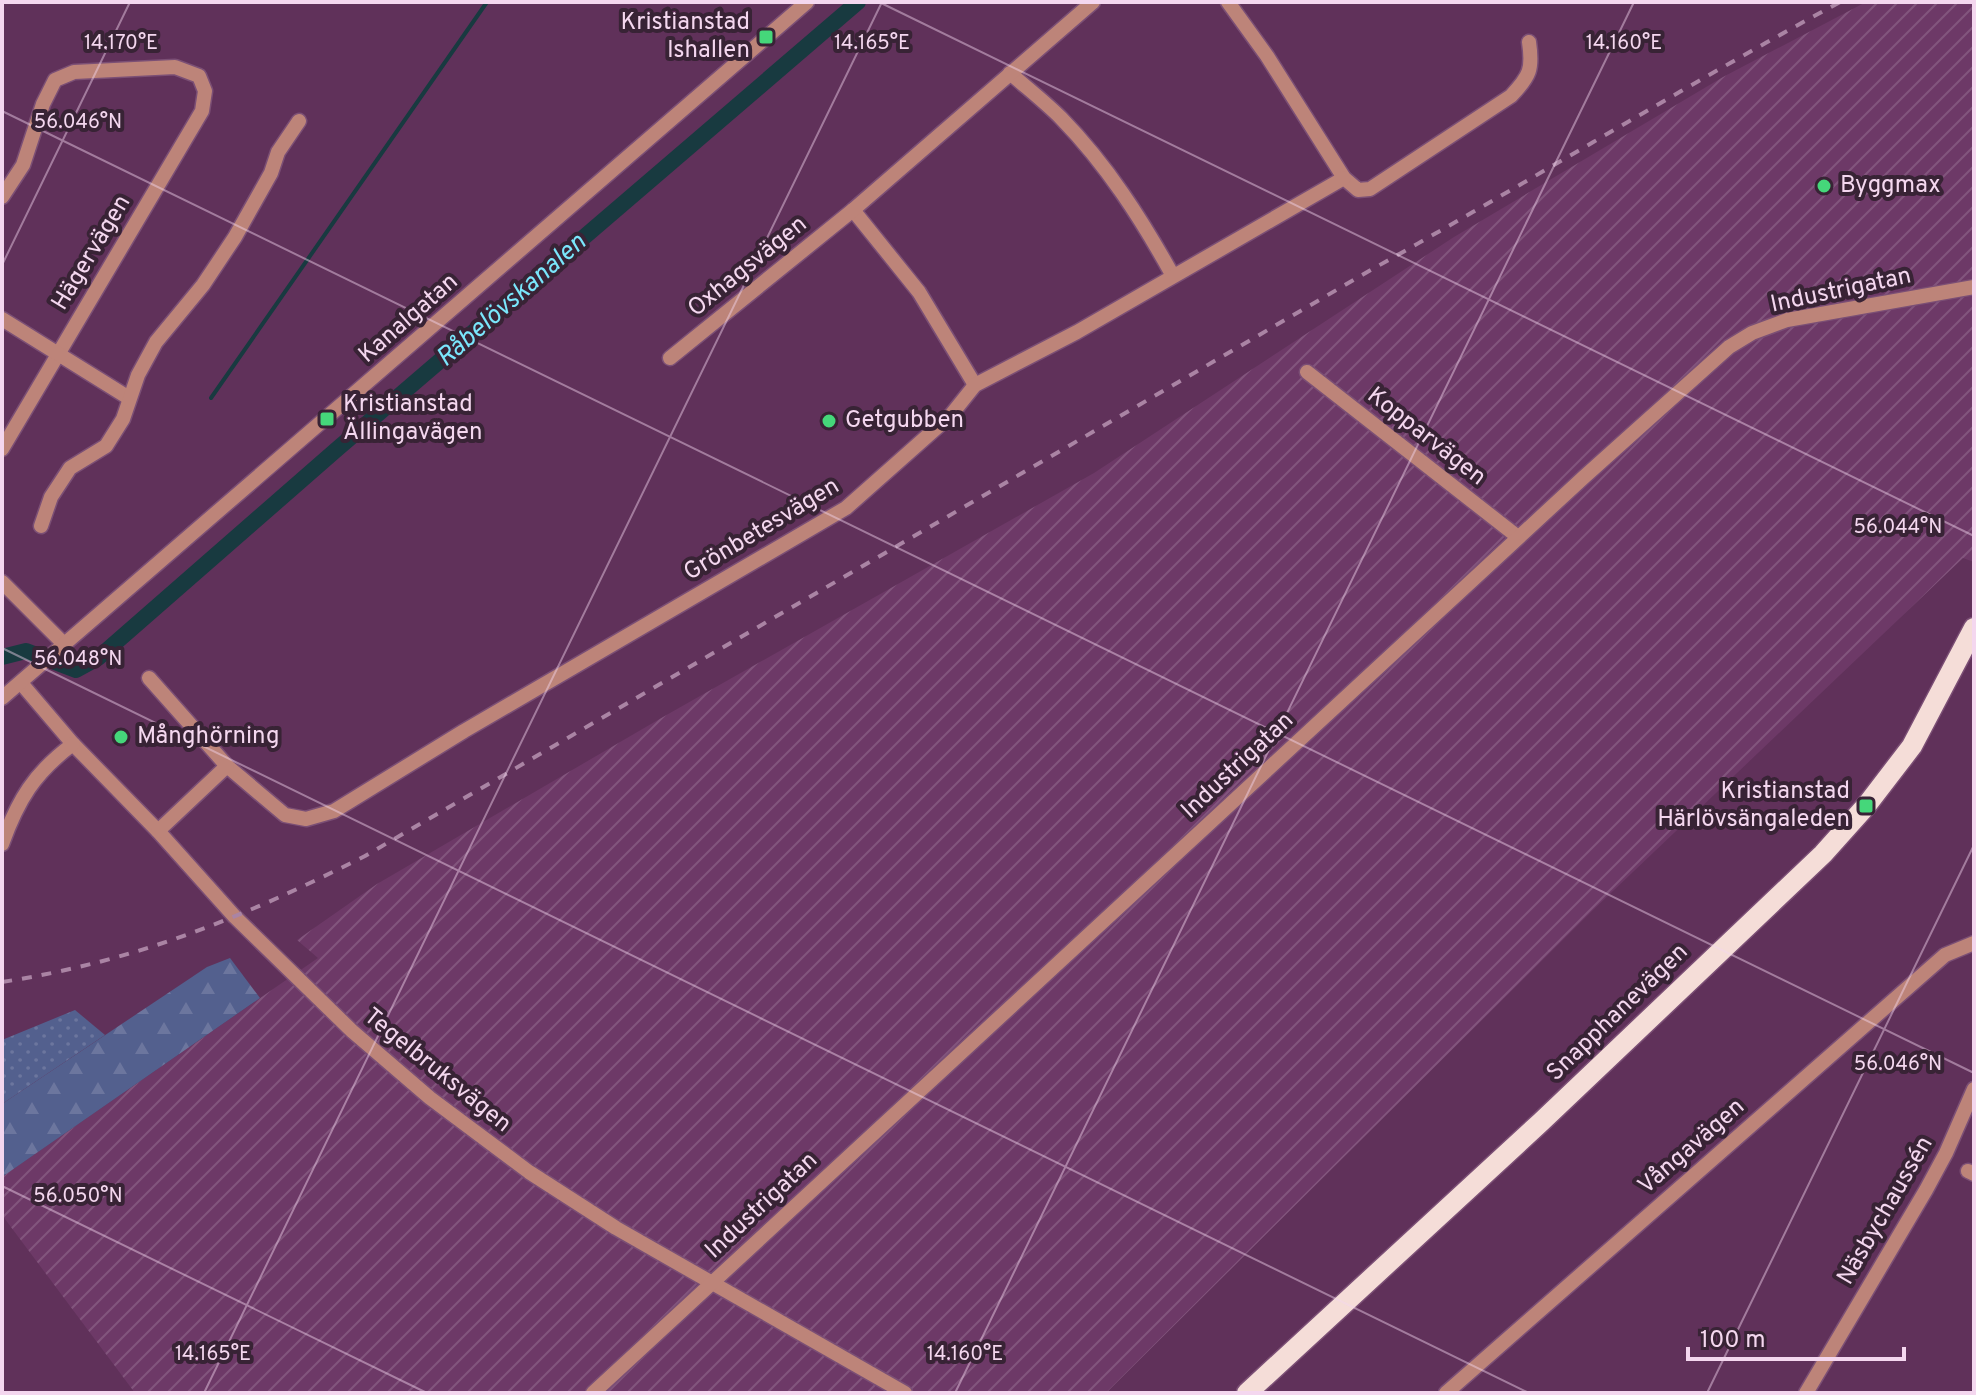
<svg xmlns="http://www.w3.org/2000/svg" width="1976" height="1395" font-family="Overpass,sans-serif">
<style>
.industrial{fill:url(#industrial-furrows)}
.grass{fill:url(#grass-dots)}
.forest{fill:url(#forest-firs)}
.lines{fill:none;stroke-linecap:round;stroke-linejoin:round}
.stream{stroke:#183a40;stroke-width:4}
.canal{stroke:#183a40;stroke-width:16}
.minor-casing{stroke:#7b4f75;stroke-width:17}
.major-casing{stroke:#7b4f75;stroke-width:23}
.minor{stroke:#bd8479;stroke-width:14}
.major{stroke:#f5ddd8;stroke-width:20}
.rail{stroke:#aa84a4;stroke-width:4;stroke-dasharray:10 10;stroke-linecap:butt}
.ticks{fill:none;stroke:#f4d7ef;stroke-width:2;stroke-opacity:0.45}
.poi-dot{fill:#45d77a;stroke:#382335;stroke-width:3}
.labels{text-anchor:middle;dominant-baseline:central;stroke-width:8;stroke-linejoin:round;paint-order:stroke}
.poi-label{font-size:24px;fill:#f4d7ef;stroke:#382335;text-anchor:start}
.street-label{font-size:24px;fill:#f4d7ef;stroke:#382335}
.water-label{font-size:26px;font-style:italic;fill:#7ae7fc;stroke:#382335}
.ticks-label{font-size:20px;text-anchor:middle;fill:#f4d7ef;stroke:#382335;stroke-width:8;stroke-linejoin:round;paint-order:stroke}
</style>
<defs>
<pattern id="industrial-furrows" width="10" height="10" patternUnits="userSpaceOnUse" patternTransform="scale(2)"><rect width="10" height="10" fill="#6d3967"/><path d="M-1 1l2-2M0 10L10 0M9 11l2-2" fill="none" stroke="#82557d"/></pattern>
<pattern id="grass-dots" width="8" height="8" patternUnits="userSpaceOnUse" patternTransform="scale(2)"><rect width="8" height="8" fill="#53608e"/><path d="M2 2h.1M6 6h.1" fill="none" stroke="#6c769e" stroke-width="1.8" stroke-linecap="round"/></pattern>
<pattern id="forest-firs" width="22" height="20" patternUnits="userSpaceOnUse" patternTransform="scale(2)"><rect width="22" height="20" fill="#53608e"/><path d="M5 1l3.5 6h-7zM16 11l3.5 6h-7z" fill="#6c769e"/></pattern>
</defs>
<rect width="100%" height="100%" fill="#60315a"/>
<!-- industrial -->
<path class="industrial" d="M 1866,2 L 1974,2 L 1974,562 L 1963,558 L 1593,910 L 1106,1393 L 135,1393 L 2,1215 L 2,1177 L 318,958 L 297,940 L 377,884 L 663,717 L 1094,473 L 1454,237 L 1723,77 Z"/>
<!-- grass -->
<path class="grass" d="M 75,1010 L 105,1035 L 2,1104 L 2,1040 Z"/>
<!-- forest -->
<path class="forest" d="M 230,958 L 260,998 L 2,1177 L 2,1104 L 207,967 Z"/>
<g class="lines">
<!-- stream -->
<path class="stream" d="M 211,398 L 487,2"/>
<!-- canal -->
<path class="canal" d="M 2,657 L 26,651 L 76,670 L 98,658 L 336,450 L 858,2"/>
<defs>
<g id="minor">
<path d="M 1228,2 L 1267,56 L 1344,178 L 1358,190 L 1370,189 L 1511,96 C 1530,76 1533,69 1529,42"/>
<path d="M 1010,73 C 1027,88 1045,102 1061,118 C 1107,165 1142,220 1173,276"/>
<path d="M 2,197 L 23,165 L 43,104 L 55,80 L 74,72 L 175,67 L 199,76 L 205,91 L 202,111 L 2,449"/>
<path d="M 853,210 L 919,292 L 975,385"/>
<path d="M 2,319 L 129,398"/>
<path d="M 670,358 L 853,210 L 1093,2"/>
<path d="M 1307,372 L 1518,537"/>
<path d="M 41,526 L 51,497 L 70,468 L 106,446 L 123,419 L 138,375 L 156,342 L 203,285 L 235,237 L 271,173 L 278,152 L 299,121"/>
<path d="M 2,582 L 64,644"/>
<path d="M 149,678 L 227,766 L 285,815 L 306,819 L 334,811 L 464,731 L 846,508 L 951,415 L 975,385 L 1077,332 L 1344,178"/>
<path d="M 21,683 L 73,744 L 158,831 L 235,917 L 352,1031 L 430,1098 L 529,1172 L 616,1228 L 905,1393"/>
<path d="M 2,698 L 807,2"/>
<path d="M 158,831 L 227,766"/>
<path d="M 2,844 C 18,800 34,773 73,744"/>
<path d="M 1968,1171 L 1974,1174"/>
<path d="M 593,1393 L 1584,477 L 1729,347 L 1752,333 L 1787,320 L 1974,287"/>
<path d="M 1446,1393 L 1945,955 L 1974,943"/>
<path d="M 1806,1393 L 1926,1190 L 1946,1153 L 1974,1089"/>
</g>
<path id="major" d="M 1247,1393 L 1541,1122 L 1823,854 L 1866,806 L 1912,746 L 1974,628"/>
</defs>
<!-- minor casing -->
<use href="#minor" class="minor-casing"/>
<!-- major casing -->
<use href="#major" class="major-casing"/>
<!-- minor -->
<use href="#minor" class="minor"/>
<!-- major -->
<use href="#major" class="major"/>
<!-- rail -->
<path class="rail" d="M 2,982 C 137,961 244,917 365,856 L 1369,271 C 1527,183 1681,88 1840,2"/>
</g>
<!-- ticks -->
<path class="ticks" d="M 879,2 L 1974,536M 2,111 L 1974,1073M 2,265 L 130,2M 2,648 L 1529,1393M 2,1186 L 427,1393M 204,1393 L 882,2M 955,1393 L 1634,2M 1707,1393 L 1974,845"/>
<!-- markers -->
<g class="poi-dot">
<rect x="758" y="29" width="16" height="16" rx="4"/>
<circle cx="1824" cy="186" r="8"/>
<rect x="319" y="411" width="16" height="16" rx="4"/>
<circle cx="829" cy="421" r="8"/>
<circle cx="121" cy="737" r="8"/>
<rect x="1858" y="798" width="16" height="16" rx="4"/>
</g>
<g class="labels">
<!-- poi labels -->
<g class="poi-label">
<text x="750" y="23" text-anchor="end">Kristianstad<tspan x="750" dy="28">Ishallen</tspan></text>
<text x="1840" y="186">Byggmax</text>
<text x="343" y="405">Kristianstad<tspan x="343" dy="28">Ällingavägen</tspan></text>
<text x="845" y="421">Getgubben</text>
<text x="137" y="737">Månghörning</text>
<text x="1850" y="792" text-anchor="end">Kristianstad<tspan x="1850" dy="28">Härlövsängaleden</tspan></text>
</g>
<!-- street labels -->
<g class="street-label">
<text transform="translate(92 253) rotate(-59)">Hägervägen</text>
<text transform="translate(748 267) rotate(-39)">Oxhagsvägen</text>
<text transform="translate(1841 291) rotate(-12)">Industrigatan</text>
<text transform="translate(409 319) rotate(-41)">Kanalgatan</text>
<text transform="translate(1426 437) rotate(38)">Kopparvägen</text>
<text transform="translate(762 530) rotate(-31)">Grönbetesvägen</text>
<text transform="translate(1238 766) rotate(-43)">Industrigatan</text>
<text transform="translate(1618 1013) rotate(-44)">Snapphanevägen</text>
<text transform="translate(437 1071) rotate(39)">Tegelbruksvägen</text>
<text transform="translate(1692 1147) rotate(-41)">Vångavägen</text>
<text transform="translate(762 1206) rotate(-43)">Industrigatan</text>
<text transform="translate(1886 1211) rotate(-60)">Näsbychaussén</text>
</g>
<!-- water labels -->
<g class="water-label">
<text transform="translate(512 301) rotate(-41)">Råbelövskanalen</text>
</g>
</g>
<g class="ticks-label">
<text x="121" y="49">14.170°E</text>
<text x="872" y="49">14.165°E</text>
<text x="1624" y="49">14.160°E</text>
<text x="78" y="128">56.046°N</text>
<text x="1898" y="533">56.044°N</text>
<text x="78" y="665">56.048°N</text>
<text x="1898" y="1070">56.046°N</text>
<text x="78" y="1202">56.050°N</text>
<text x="213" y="1360">14.165°E</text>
<text x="965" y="1360">14.160°E</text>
</g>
<!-- border -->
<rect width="1976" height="1395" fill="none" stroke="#f4d7ef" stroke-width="8"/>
<!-- scale -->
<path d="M1688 1347v12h216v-12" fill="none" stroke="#f4d7ef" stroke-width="4"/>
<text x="1700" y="1347" font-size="24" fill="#f4d7ef" stroke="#382335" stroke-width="6" paint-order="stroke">100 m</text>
</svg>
